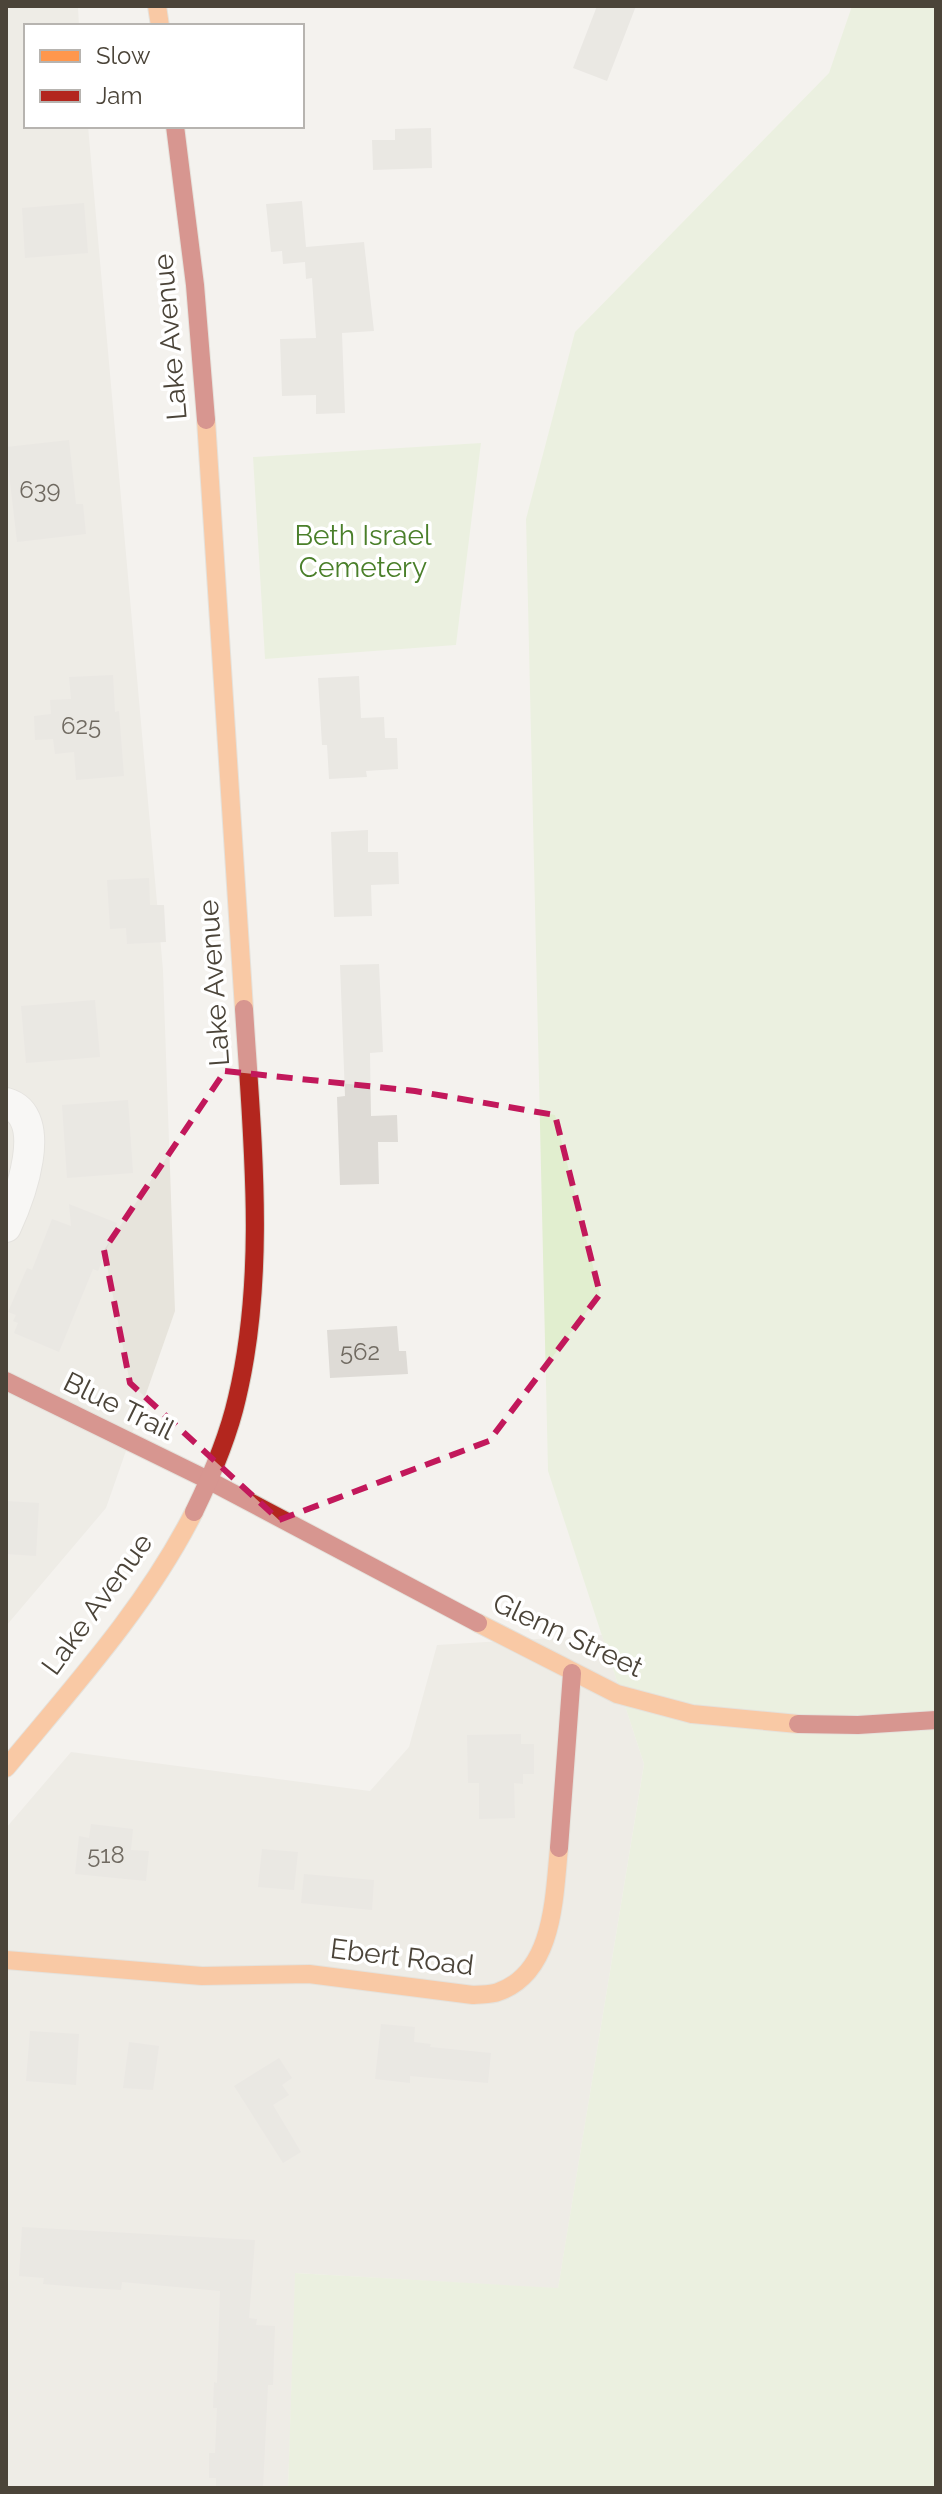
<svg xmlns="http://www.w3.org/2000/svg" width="942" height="2494" font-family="Raleway,sans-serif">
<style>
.residential{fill:#e7e4dc}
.green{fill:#e1eecf}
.building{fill:#dedbd6}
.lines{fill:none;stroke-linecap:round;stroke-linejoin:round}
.street-casing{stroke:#d2d0cb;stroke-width:32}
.slow-casing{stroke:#d3cfc5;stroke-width:20}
.jam-casing{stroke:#d3cfc5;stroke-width:20}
.street{stroke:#fdfdfc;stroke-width:30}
.slow{stroke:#ff974d;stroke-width:18}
.jam{stroke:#b3261e;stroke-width:18}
.marked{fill:none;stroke:#c2185b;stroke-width:6;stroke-dasharray:16 10;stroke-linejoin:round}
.labels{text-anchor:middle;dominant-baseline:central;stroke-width:7;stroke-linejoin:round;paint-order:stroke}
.number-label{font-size:24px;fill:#706a61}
.street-label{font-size:28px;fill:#4b4439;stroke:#fff}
.park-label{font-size:28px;fill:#4a7f2a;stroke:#fff}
</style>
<rect width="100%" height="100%" fill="#f4f2ee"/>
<!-- residential -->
<g class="residential">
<path d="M 6,6 L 78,6 L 79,26 L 26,26 L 26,126 L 88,126 L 163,970 L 175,1311 L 106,1508 L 6,1626 Z"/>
<path d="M 602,1635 L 644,1764 L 558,2289 L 296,2273 L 288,2488 L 6,2488 L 6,1828 L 71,1752 L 370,1791 L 409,1747 L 437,1645 Z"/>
</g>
<!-- green -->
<g class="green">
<path d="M 852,6 L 936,6 L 936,2488 L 288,2488 L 295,2273 L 558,2288 L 644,1764 L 548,1471 L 526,519 L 575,332 L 829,73 Z"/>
<path d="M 481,443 L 456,645 L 265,659 L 253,457 Z"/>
</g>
<!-- building -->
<g class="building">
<path d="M 597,6 L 636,6 L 607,81 L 573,68 Z"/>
<path d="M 431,128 L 432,168 L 373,170 L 372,140 L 395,140 L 395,129 Z"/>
<path d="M 302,201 L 306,247 L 364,242 L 374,331 L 342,333 L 345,413 L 316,414 L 316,395 L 282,396 L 280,339 L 316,338 L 312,278 L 306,279 L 305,262 L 283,264 L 282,251 L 271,252 L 266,204 Z"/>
<path d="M 84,203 L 88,253 L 25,258 L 22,208 Z"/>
<path d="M 69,440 L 76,504 L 83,504 L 86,534 L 17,542 L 6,447 Z"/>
<path d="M 113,675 L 115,712 L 119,711 L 124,776 L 76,780 L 74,752 L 55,754 L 53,739 L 35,740 L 34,716 L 51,714 L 50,700 L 71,699 L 69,677 Z"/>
<path d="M 359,676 L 361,718 L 384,717 L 385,738 L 397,738 L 398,769 L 366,771 L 367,777 L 329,779 L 327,745 L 322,745 L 318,678 Z"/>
<path d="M 368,830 L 368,852 L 398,852 L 399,884 L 371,885 L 372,916 L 334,917 L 331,832 Z"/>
<path d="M 149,878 L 150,905 L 164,905 L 166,942 L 127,944 L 126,928 L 110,929 L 107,880 Z"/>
<path d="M 379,964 L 383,1052 L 370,1053 L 371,1116 L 397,1115 L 398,1142 L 378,1142 L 379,1184 L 340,1185 L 337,1097 L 345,1096 L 340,965 Z"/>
<path d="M 95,1000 L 100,1057 L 26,1063 L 21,1006 Z"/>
<path d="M 128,1100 L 133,1173 L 67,1178 L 62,1105 Z"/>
<path d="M 69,1204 L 117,1223 L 98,1271 L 93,1269 L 59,1352 L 14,1333 L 18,1323 L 13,1321 L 16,1315 L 8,1312 L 27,1268 L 32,1270 L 52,1219 L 71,1226 Z"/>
<path d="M 397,1326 L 399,1351 L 406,1351 L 408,1374 L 330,1378 L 327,1330 Z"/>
<path d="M 6,1501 L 39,1503 L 36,1556 L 6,1554 Z"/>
<path d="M 521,1734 L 521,1744 L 534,1744 L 534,1774 L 523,1774 L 523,1784 L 514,1783 L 515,1818 L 479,1819 L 479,1783 L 468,1783 L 467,1735 Z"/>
<path d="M 91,1824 L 133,1829 L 131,1850 L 149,1851 L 146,1881 L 75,1874 L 79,1836 L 89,1838 Z"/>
<path d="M 262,1849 L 298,1852 L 294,1890 L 258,1887 Z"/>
<path d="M 304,1874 L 374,1880 L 372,1910 L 301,1903 Z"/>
<path d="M 381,2024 L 415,2027 L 414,2042 L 431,2044 L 430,2047 L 491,2053 L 488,2083 L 410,2076 L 410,2083 L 375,2079 Z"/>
<path d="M 30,2031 L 79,2034 L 76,2085 L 26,2081 Z"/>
<path d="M 129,2042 L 159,2046 L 153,2090 L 123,2088 Z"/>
<path d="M 279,2058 L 292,2078 L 282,2085 L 289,2095 L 273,2105 L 301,2152 L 283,2163 L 234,2086 Z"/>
<path d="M 22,2227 L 255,2240 L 249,2318 L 257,2319 L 256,2325 L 275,2326 L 273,2385 L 268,2385 L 263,2488 L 216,2488 L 216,2478 L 209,2478 L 209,2453 L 215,2453 L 217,2408 L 213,2408 L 214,2382 L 217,2383 L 220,2291 L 122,2282 L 121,2290 L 90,2288 L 43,2284 L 44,2278 L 19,2276 Z"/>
</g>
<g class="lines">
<defs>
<path id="street" d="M 6,1103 C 51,1116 19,1199 6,1227"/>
<g id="slow">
<path d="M 157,6 L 160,26"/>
<path d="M 206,420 L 244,1009"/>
<path d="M 478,1623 L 617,1694 L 692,1714 L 798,1724"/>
<path d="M 6,1768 C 73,1687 146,1607 194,1512"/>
<path d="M 6,1960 L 202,1976 L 309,1974 L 473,1995 C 481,1994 491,1995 498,1992 C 554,1973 554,1897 559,1848"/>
</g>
<g id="jam">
<path d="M 175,126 L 195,285 L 206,420"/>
<path d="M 6,1381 L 208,1480 L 478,1623"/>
<path d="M 194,1512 C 212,1475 228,1438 237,1398 C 267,1272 252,1137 244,1009"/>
<path d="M 798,1724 L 858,1725 L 936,1720"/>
<path d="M 559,1848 L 572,1673"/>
</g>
</defs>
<!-- street casing -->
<use href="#street" class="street-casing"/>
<!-- slow casing -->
<use href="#slow" class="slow-casing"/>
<!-- jam casing -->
<use href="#jam" class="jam-casing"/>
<!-- street -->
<use href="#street" class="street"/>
<!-- slow -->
<use href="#slow" class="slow"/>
<!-- jam -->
<use href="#jam" class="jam"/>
</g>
<!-- marked area -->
<path d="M0 0H942V2494H0ZM 225,1071 L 415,1091 L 555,1115 L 600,1294 L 489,1441 L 279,1520 L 130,1383 L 104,1250 Z" fill="#f4f2ee" fill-opacity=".55" fill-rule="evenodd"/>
<path class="marked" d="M 225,1071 L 415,1091 L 555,1115 L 600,1294 L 489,1441 L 279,1520 L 130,1383 L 104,1250 Z"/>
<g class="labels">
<!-- number labels -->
<g class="number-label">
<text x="40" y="489">639</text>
<text x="81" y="725">625</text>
<text x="360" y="1351">562</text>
<text x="106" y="1854">518</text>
</g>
<!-- street labels -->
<g class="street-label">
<text transform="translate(170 337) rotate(-95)">Lake Avenue</text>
<text transform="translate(214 983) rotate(-94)">Lake Avenue</text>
<text transform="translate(119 1406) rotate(26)">Blue Trail</text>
<text transform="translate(97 1604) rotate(-54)">Lake Avenue</text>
<text transform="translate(568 1635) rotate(25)">Glenn Street</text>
<text transform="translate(402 1957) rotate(7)">Ebert Road</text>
</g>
<!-- park labels -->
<g class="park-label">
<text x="363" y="535">Beth Israel<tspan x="363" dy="32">Cemetery</tspan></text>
</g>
</g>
<!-- border -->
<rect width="942" height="2494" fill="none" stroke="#4b4439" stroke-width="16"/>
<!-- legend -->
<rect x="24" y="24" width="280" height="104" fill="#ffffff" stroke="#b7b4b0" stroke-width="2"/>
<rect x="40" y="50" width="40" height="12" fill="#ff974d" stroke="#b7b4b0" stroke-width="2"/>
<text x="96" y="64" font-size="24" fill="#4b4439">Slow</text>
<rect x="40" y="90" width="40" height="12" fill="#b3261e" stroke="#b7b4b0" stroke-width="2"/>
<text x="96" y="104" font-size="24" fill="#4b4439">Jam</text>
</svg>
